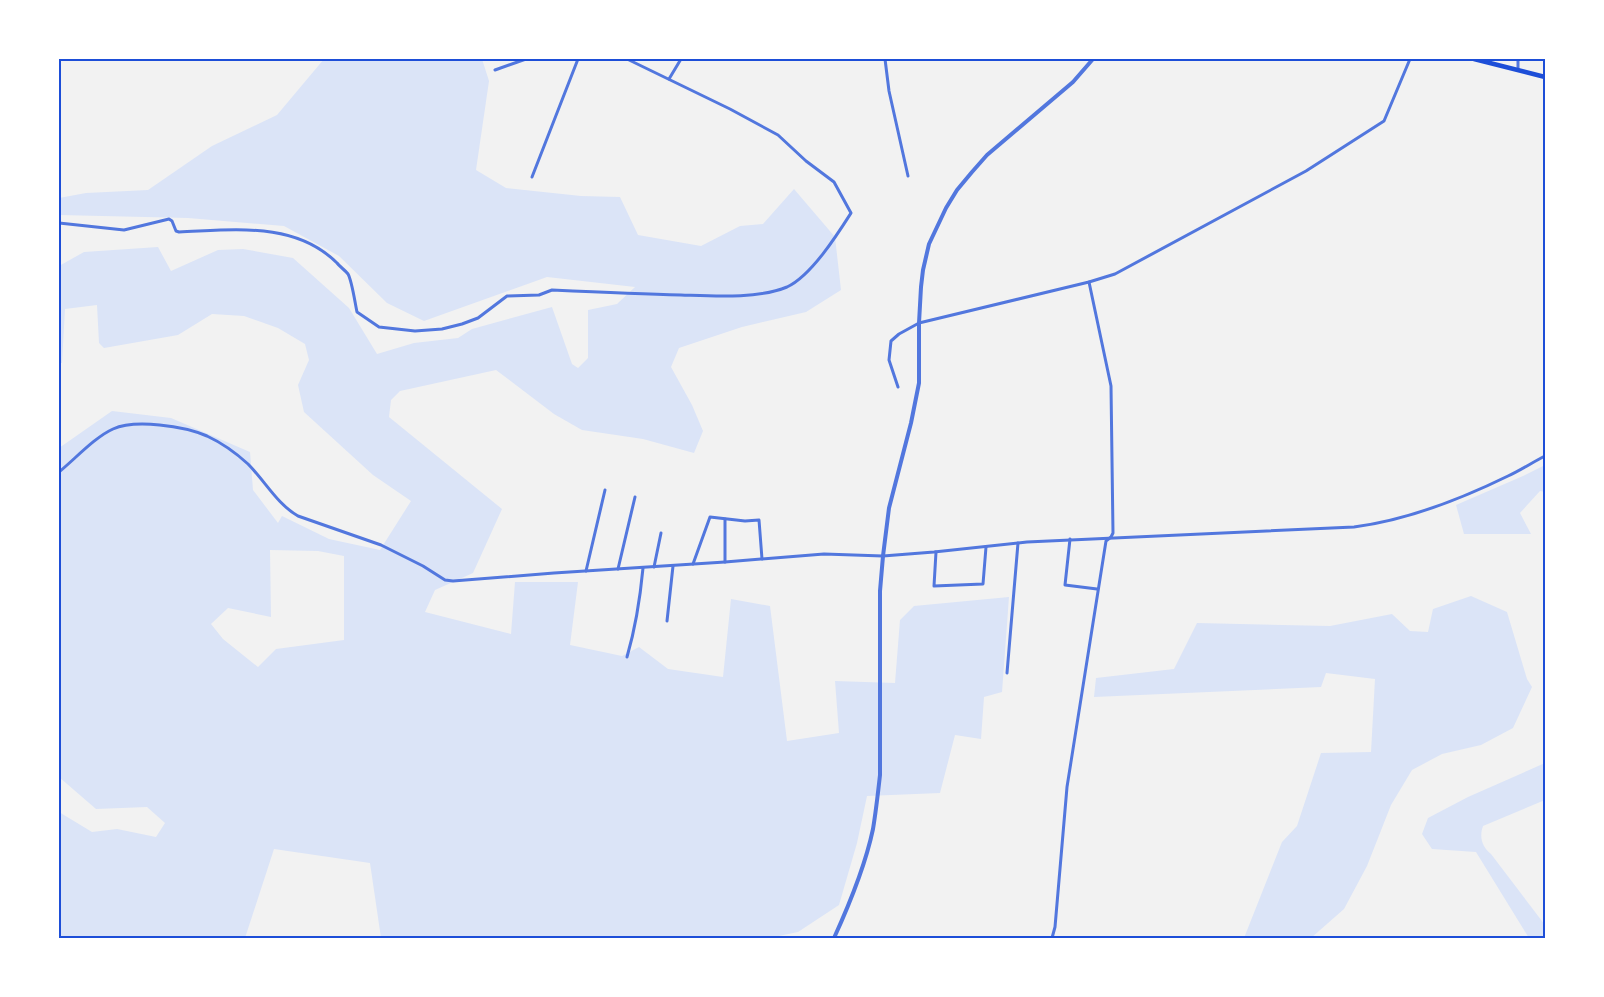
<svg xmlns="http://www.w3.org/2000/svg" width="1604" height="997" font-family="Literata,serif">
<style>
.green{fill:#dbe4f7;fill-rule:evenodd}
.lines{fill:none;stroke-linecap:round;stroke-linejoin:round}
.minor{stroke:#5277de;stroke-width:3}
.tertiary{stroke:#5277de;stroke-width:4}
.secondary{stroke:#1d4ed8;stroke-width:4.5}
.neatline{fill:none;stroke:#1d4ed8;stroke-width:2}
</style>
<rect width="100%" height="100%" fill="#f2f2f2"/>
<!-- green -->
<g class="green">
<path d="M 324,59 L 482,59 L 489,81 L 476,170 L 506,188 L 581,196 L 620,197 L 638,235 L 701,246 L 740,226 L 763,224 L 794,189 L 835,237 L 841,290 L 806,312 L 742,327 L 679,348 L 671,367 L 692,405 L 703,431 L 694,453 L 643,439 L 582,430 L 554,414 L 496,370 L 400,391 L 391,400 L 389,417 L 502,509 L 473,573 L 435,590 L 425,612 L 511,634 L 515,582 L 578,582 L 570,645 L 622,656 L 639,647 L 668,669 L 723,677 L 731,599 L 770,606 L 787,741 L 839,733 L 835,681 L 895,683 L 900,620 L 914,606 L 1009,597 L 1002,692 L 984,697 L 981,739 L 955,735 L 940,793 L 867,796 L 857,843 L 839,905 L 798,932 L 769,938 L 381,938 L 370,863 L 274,849 L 245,938 L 59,938 L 59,812 L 92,832 L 117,829 L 156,837 L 165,823 L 147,807 L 96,809 L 59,777 L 59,448 L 112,411 L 171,418 L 250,452 L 253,490 L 278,523 L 282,516 L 329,539 L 380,550 L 411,501 L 373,475 L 304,412 L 298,385 L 309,360 L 305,344 L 278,328 L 244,316 L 212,314 L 178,335 L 104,348 L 99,343 L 97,305 L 65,309 L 62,363 L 59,363 L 59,266 L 84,252 L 158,247 L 171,271 L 218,250 L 243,249 L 293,258 L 349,308 L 377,354 L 414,343 L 458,338 L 472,329 L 552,307 L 572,364 L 578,368 L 588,358 L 588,310 L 617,304 L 635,287 L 547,277 L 424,321 L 387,303 L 339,256 L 284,226 L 188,218 L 59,215 L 59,198 L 86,193 L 148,190 L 212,146 L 277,115 ZM 270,550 L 318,551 L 344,556 L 344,640 L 276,649 L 258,667 L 223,639 L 211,624 L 228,608 L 271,617 Z"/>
<path d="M 1545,465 L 1545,492 L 1540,491 L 1520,513 L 1531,534 L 1464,534 L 1456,505 L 1523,476 Z"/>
<path d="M 1471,596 L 1507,612 L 1527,679 L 1532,687 L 1513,728 L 1481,745 L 1442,754 L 1412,770 L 1391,805 L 1367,866 L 1344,909 L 1311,938 L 1244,938 L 1282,842 L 1297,826 L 1321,753 L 1371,752 L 1375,679 L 1326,673 L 1321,687 L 1094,697 L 1096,678 L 1174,669 L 1197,623 L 1330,626 L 1392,614 L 1410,631 L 1428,632 L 1433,609 Z"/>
<path d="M 1545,763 L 1545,800 L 1483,826 C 1479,837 1482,847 1491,854 L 1545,925 L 1545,938 L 1529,938 L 1476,852 L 1432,849 L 1422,834 L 1428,818 L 1468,797 Z"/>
</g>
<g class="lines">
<!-- minor -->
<g class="minor">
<path d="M 885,59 L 889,91 L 908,176"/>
<path d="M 1518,69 L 1518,59"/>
<path d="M 495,70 L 526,59"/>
<path d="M 669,79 L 681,59"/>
<path d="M 532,177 L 578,59"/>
<path d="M 59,223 L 124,230 L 169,219 L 172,221 L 176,231 L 179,232 C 234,230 295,221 337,263 C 340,267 345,270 348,274 C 352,281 355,303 357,312 L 379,327 L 415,331 L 442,329 L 462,324 L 478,318 L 507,296 L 539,295 L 552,290 C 595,292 638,294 681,295 C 713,296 758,299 787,287 C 811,276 837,235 851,213 L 834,182 L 806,161 L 778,135 L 730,109 L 627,59"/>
<path d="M 898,387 L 889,360 L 891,341 L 899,334 L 919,323 L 1089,282 L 1115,274 L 1306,171 L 1384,121 L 1410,59"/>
<path d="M 59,472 C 75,459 95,437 113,429 C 135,419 184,426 207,436 C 222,443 236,453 248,464 C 265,481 277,504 298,516 L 381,545 L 423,566 L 445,580 L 453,581 L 554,573 L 725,562 L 824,554 L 883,556 L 934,552 L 1027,542 L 1354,527 C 1408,520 1459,500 1508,476 C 1521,470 1533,462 1545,456"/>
<path d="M 725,519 L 725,562"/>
<path d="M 1070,539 L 1065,585 L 1097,589"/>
<path d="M 936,552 L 934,586 L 983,584 L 986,547"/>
<path d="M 693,564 L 710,517 L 745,521 L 759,520 L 762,559"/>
<path d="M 654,567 L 661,533"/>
<path d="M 618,569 L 635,497"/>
<path d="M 586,571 L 605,490"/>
<path d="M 667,621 L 673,566"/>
<path d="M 627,657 C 636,626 640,600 643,568"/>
<path d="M 1007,673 L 1018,543"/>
<path d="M 1052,938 L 1055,927 L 1067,787 L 1106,541 L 1111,537 L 1113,533 L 1111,386 L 1089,282"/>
</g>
<!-- tertiary -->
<path class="tertiary" d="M 834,938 C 850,903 865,867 873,829 C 876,811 878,793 880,775 L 880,591 L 883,556 L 889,508 L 911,423 L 919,383 L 919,323 L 921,287 L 923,270 L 929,244 L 946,208 L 957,190 L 972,172 L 987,155 L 1073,82 L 1093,59"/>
<!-- secondary -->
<path class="secondary" d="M 1474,59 L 1545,77"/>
</g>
<!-- border -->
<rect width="1604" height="997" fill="none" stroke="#ffffff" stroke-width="120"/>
<rect x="60" y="60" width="1484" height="877" class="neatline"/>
</svg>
